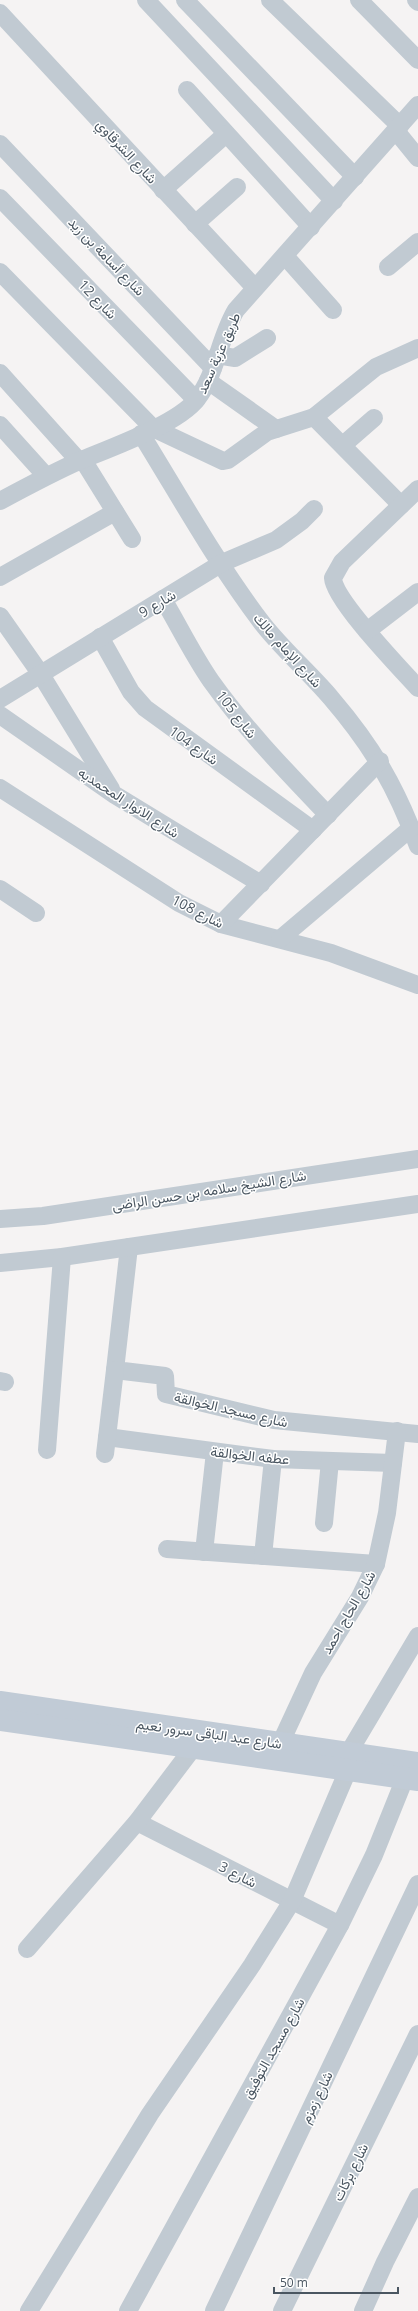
<svg xmlns="http://www.w3.org/2000/svg" width="418" height="2311" font-family="'Open Sans',Vazirmatn,sans-serif">
<style>
.lines{fill:none;stroke-linecap:round;stroke-linejoin:round}
.street{stroke:#c1cad2;stroke-width:18}
.secondary{stroke:#c1cbd6;stroke-width:22}
.labels{text-anchor:middle;dominant-baseline:central;stroke-width:3;stroke-linejoin:round;paint-order:stroke}
.street-label{font-size:14px;fill:#4a5661;stroke:#fff}
</style>
<rect width="100%" height="100%" fill="#f5f3f3"/>
<g class="lines">
<!-- street -->
<g class="street">
<path d="M 146,0 L 334,201"/>
<path d="M 185,0 L 355,177"/>
<path d="M 270,0 L 400,126"/>
<path d="M 359,0 L 418,60"/>
<path d="M 416,0 L 418,2"/>
<path d="M 0,13 L 255,288"/>
<path d="M 187,90 L 311,227"/>
<path d="M 396,131 L 418,158"/>
<path d="M 0,144 L 213,368"/>
<path d="M 163,190 L 226,134"/>
<path d="M 0,198 L 196,400"/>
<path d="M 195,224 L 237,187"/>
<path d="M 285,256 L 333,310"/>
<path d="M 388,267 L 418,242"/>
<path d="M 0,272 L 153,428 L 223,461 L 228,460 L 267,432 L 314,417 L 376,367 L 418,348"/>
<path d="M 217,355 L 235,358 L 267,338"/>
<path d="M 0,373 L 79,461"/>
<path d="M 208,381 L 276,429"/>
<path d="M 314,417 L 401,505"/>
<path d="M 0,425 L 46,476"/>
<path d="M 141,434 C 180,497 217,564 262,623 C 283,650 309,672 331,698 C 373,747 396,787 418,846"/>
<path d="M 343,445 L 374,418"/>
<path d="M 83,460 L 132,539"/>
<path d="M 418,489 L 342,562 L 333,578 C 334,600 400,668 418,688"/>
<path d="M 0,501 C 26,487 52,473 79,461 C 110,448 178,424 197,399 C 217,373 219,338 236,310 L 418,105"/>
<path d="M 0,577 L 115,512"/>
<path d="M 163,599 C 179,626 193,655 211,681 C 246,730 287,772 328,815"/>
<path d="M 0,616 L 40,673 L 111,789"/>
<path d="M 367,631 L 418,592"/>
<path d="M 100,637 L 131,692 L 145,708 L 313,830"/>
<path d="M 0,699 L 222,563 L 276,540 L 302,521 L 314,509"/>
<path d="M 0,715 L 115,795 L 261,884"/>
<path d="M 0,788 L 179,903 L 221,924 L 331,953 L 418,985"/>
<path d="M 0,889 L 36,913"/>
<path d="M 221,924 L 380,761"/>
<path d="M 280,939 L 411,828"/>
<path d="M 0,1219 L 43,1216 L 418,1159"/>
<path d="M 129,1247 L 115,1370 L 165,1376 L 166,1394 L 274,1420 L 418,1434"/>
<path d="M 0,1263 L 62,1257 L 418,1204"/>
<path d="M 0,1381 L 5,1382"/>
<path d="M 107,1437 L 273,1459 L 393,1463"/>
<path d="M 47,1450 L 62,1257"/>
<path d="M 105,1454 L 115,1370"/>
<path d="M 324,1523 L 330,1461"/>
<path d="M 167,1549 L 376,1564"/>
<path d="M 204,1552 L 215,1452"/>
<path d="M 263,1556 L 273,1459"/>
<path d="M 349,1752 L 418,1636"/>
<path d="M 275,1755 L 313,1673 L 360,1597 L 376,1564 L 387,1513 L 397,1431"/>
<path d="M 137,1822 L 340,1925"/>
<path d="M 27,1949 L 137,1822 L 193,1748"/>
<path d="M 29,2311 L 150,2114 L 252,1965 L 292,1901 L 348,1770"/>
<path d="M 128,2311 L 340,1925 L 374,1855 L 405,1778"/>
<path d="M 214,2311 L 418,1884"/>
<path d="M 282,2311 L 418,2034"/>
<path d="M 363,2311 L 385,2262 L 418,2197"/>
</g>
<!-- secondary -->
<g class="secondary">
<path d="M 0,1702 L 418,1763"/>
<path d="M 0,1720 L 418,1780"/>
</g>
</g>
<g class="labels">
<!-- street labels -->
<g class="street-label">
<text transform="translate(127 151) rotate(47)">شارع الشرقاوي</text>
<text transform="translate(107 256) rotate(46)">شارع أسامة بن زيد</text>
<text transform="translate(98 299) rotate(46)">شارع 12</text>
<text transform="translate(218 353) rotate(-66)">طريق عزبة سعد</text>
<text transform="translate(157 603) rotate(-31)">شارع 9</text>
<text transform="translate(288 650) rotate(48)">شارع الإمام مالك</text>
<text transform="translate(237 714) rotate(52)">شارع 105</text>
<text transform="translate(194 745) rotate(35)">شارع 104</text>
<text transform="translate(129 802) rotate(33)">شارع الانوار المحمديه</text>
<text transform="translate(198 911) rotate(27)">شارع 108</text>
<text transform="translate(209 1190) rotate(-9)">شارع الشيخ سلامه بن حسن الراضى</text>
<text transform="translate(231 1409) rotate(13)">شارع مسجد الخوالقة</text>
<text transform="translate(250 1455) rotate(6)">عطفه الخوالقة</text>
<text transform="translate(348 1612) rotate(-60)">شارع الحاج احمد</text>
<text transform="translate(209 1733) rotate(8)">شارع عبد الباقى سرور نعيم</text>
<text transform="translate(238 1874) rotate(27)">شارع 3</text>
<text transform="translate(273 2048) rotate(-61)">شارع مسجد التوفيق</text>
<text transform="translate(316 2097) rotate(-64)">شارع زمزم</text>
<text transform="translate(350 2172) rotate(-64)">شارع بركات</text>
</g>
</g>
<!-- scale -->
<path d="M274 2287v6h124v-6" fill="none" stroke="#4a5661" stroke-width="2"/>
<text x="280" y="2287" font-size="12" fill="#4a5661" stroke="#ffffff" stroke-width="3" paint-order="stroke">50 m</text>
</svg>
